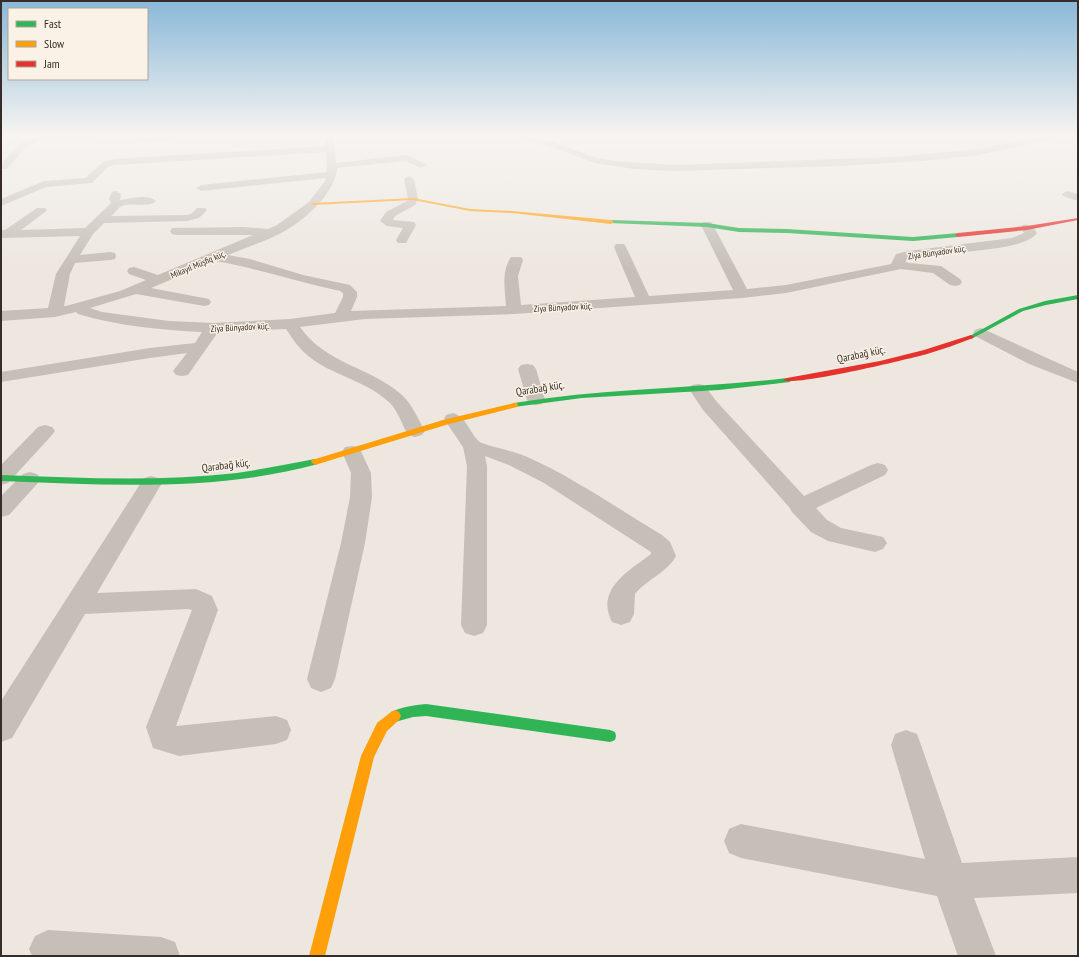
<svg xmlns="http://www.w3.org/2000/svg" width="1079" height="957" font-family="'PT Sans Narrow',sans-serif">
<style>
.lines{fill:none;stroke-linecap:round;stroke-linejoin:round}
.street{fill:#c6bfb8;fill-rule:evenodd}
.fast{fill:#30b455;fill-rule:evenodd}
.slow{fill:#ff9f0a;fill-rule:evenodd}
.jam{fill:#e5322d;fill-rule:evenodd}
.labels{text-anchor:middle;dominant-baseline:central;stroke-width:3;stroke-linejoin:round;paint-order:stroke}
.far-street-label{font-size:9px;fill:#372c27;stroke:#faf2e6}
.street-label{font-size:11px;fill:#372c27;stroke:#faf2e6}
</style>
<rect width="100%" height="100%" fill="#ede7e0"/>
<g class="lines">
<!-- street -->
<g class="street">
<path d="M 37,136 L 99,136 L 95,139 L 52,139 L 48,136 L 25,148 L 7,169 L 1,169 L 1,164 L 19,144 Z"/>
<path d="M 160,136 L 169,136 L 171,138 C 167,142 140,144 136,140 L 140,137 Z"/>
<path d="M 326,136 L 334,136 L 336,163 L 406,155 L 424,163 L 426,165 L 421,168 L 405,161 L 337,168 C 336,192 306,219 285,231 C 267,241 246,247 228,255 L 250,259 L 303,275 L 350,285 L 357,292 L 357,297 L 351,311 L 506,306 C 505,289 501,272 511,257 L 521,257 L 523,260 L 518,276 L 521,305 L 635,297 L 614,247 L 616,244 L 624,244 L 626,247 L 649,296 L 733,290 L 701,225 L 703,222 L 711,222 L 713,225 L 747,289 L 786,285 L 891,264 L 896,254 L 908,251 L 1012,238 L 1024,233 L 1021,228 L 1023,225 C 1030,224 1033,227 1037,233 C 1023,254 932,250 906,260 L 906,262 L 909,263 L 941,266 L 960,279 L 962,282 L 960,285 L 955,286 L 950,285 L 933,273 L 901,269 L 786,293 L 742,298 L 514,314 L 365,319 L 300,327 C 327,365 369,366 402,395 C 412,404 418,419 425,431 L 422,435 L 415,437 L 408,435 C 402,425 398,411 390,403 C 366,380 332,376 307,355 C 298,347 292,338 286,329 L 218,332 L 188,375 L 182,376 L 176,375 L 173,371 L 187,353 L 150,358 L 1,382 L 1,372 L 150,348 L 195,343 L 202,332 C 161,330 118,326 78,314 L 76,312 L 55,317 L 1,321 L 1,311 L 48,308 L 56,274 L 80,236 L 1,238 L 1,230 L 5,230 L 37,208 L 45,208 L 47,210 L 45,212 L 21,230 L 85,228 L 111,203 L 109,199 L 112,192 L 116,191 L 121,194 L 120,200 C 129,199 149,193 156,201 C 148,209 130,201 120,207 C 117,209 114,214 111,216 L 187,215 L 191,214 L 197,208 L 205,208 L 207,210 L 199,218 L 187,221 L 104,223 L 93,234 L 80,255 L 110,252 L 115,253 L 116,256 L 115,259 L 110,260 L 75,263 L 70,274 L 64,306 L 66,306 L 120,291 L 146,280 L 129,274 L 127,271 L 129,268 L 134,267 L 158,275 L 253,235 L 176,235 L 172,234 L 170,231 L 172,228 L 244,227 L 268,229 L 277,225 L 309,202 L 325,181 L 326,178 L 201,191 L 196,188 L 201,185 L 327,172 L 326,152 L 115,165 L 109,166 L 92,183 L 46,187 L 1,206 L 1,199 L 44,181 L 85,178 L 103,162 L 115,159 L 326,146 ZM 215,261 C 257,268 298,282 340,291 L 343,293 L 343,297 L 335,313 L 290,319 L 213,323 L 169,321 L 102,312 L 90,308 L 136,294 L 204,306 L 209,305 L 211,302 L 209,299 L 151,288 Z"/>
<path d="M 519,136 L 530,136 L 557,143 L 593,157 L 615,161 L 674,165 L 894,157 L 978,149 L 1041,136 L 1056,136 L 1052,139 L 978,155 L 922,161 L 839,166 L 674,171 L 634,169 L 595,163 L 555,148 L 528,141 Z"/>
<path d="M 409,176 L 414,179 L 418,199 L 415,205 L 395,216 L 393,220 L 414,222 L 416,225 L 406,243 L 398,243 L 396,240 L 403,228 L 387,226 L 380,221 L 386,212 L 407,201 L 408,199 L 404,179 Z"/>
<path d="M 1067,191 L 1078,194 L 1078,201 L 1063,196 L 1062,194 Z"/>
<path d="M 981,328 L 1078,372 L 1078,383 L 1029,364 L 975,336 L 973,333 L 975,330 Z"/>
<path d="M 527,364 L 533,365 L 536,369 L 545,400 L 542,404 L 536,405 L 530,404 L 527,400 L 518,369 L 521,365 Z"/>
<path d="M 698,384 L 704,385 L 717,402 L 804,496 L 871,465 L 878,463 L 885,465 L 888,470 L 885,475 L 816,508 L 827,520 L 841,528 L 883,537 L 887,543 L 883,549 L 875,552 L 828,541 L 811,532 L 792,512 L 789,507 L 703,410 L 689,389 L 692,385 Z"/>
<path d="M 453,413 C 468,417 471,438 482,443 C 495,448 511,450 525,456 C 573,477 617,508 662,535 L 670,542 L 676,556 C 667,573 647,579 635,594 L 634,614 L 630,622 L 621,625 L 612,622 C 595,589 629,571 651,554 L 651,552 L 544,483 L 511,466 L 485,456 L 487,466 L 487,625 L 483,633 L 474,636 L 465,633 L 461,625 L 467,466 L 463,447 L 444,419 L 446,415 Z"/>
<path d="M 45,425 L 52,427 L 55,431 L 52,435 L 8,483 L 1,485 L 1,465 L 38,427 Z"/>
<path d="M 352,446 L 359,447 L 371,473 L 372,497 L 365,543 L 335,679 L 331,688 L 321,692 L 311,688 L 307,679 L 341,543 L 350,497 L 351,473 L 342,452 L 345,447 Z"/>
<path d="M 30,472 L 37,474 L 41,479 L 37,484 L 9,515 L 1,517 L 1,496 L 23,474 Z"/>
<path d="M 151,476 L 158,478 L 162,483 L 97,593 L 196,589 L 212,596 L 218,610 L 176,726 L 276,716 L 287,720 L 291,730 L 287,740 L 276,744 L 179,756 L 153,748 L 146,727 L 192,610 L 188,609 L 85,614 L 12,738 L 1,742 L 1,701 L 144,478 Z"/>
<path d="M 906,730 L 917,734 L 921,745 L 962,863 L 1078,857 L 1078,893 L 974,898 L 996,956 L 958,956 L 937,896 L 741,858 L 729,853 L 724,841 L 729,829 L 741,824 L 925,859 L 891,745 L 895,734 Z"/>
<path d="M 48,930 L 161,937 L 175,942 L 180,956 L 32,956 L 29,949 L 35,936 Z"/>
</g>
<!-- fast -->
<g class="fast">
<path d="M 611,220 L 707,223 L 739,228 L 787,229 L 913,237 L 958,233 L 961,235 L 958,237 L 913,241 L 787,233 L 739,232 L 707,227 L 609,223 L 609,221 Z"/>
<path d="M 1078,295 L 1078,299 L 1046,305 L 1023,311 L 973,338 L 971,339 L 968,337 L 1019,309 L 1045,301 Z"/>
<path d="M 787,378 L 791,380 L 790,382 L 719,390 L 582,398 L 514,407 L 510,405 L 514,403 C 604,388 696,389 787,378 Z"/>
<path d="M 315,459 L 319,462 L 318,464 C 216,492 106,485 1,481 L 1,475 C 80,478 159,482 237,473 C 263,469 289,464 315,459 Z"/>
<path d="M 426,704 L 610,730 L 615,732 L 616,736 L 615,740 L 610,742 L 426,716 L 413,717 L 395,722 L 391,720 L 389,716 L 391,712 C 402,707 414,705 426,704 Z"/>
</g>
<!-- slow -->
<g class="slow">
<path d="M 413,198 L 470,209 L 512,211 L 611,220 L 614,222 L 611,224 L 512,213 L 470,211 L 413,200 L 313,205 L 311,204 L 313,203 Z"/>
<path d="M 514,403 L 517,403 L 518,405 L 517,407 L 449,424 L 315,465 L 311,462 L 312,460 L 443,420 Z"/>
<path d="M 395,710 L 399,712 L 401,716 L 399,720 L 387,731 L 374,757 L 325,956 L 309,956 L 361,756 L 377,723 L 391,712 Z"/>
</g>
<!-- jam -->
<g class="jam">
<path d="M 1078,218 L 1078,220 L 1027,230 L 958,237 L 955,235 L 958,233 L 1027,226 Z"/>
<path d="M 971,335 L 974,337 L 973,338 C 958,344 943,349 927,354 C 909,359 792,387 783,380 L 787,378 L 880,361 L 924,350 Z"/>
</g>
</g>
<!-- sky -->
<linearGradient id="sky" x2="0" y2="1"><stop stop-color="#89b8d8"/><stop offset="0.5" stop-color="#f7f4f1"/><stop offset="1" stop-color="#f7f4f1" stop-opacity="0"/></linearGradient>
<rect width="1079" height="270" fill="url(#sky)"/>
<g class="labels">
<!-- far-street labels -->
<g class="far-street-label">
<text transform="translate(937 252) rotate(-8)">Ziya Bünyadov küç.</text>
<text transform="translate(198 264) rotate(-23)">Mikayıl Müşfiq küç.</text>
<text transform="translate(563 307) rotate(-3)">Ziya Bünyadov küç.</text>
<text transform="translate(240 327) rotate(-3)">Ziya Bünyadov küç.</text>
</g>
<!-- street labels -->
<g class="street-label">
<text transform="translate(861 354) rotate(-12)">Qarabağ küç.</text>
<text transform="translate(540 388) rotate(-9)">Qarabağ küç.</text>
<text transform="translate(226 465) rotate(-7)">Qarabağ küç.</text>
</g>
</g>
<!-- border -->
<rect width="1079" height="957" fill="none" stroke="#372c27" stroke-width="4"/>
<!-- legend -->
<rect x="8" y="8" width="140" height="72" fill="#faf2e6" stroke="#aca39a"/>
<rect x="16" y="21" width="20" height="6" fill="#30b455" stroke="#aca39a"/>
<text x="44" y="28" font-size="12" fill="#372c27">Fast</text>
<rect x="16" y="41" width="20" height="6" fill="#ff9f0a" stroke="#aca39a"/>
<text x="44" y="48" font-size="12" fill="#372c27">Slow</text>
<rect x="16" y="61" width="20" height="6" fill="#e5322d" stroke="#aca39a"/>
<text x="44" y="68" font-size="12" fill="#372c27">Jam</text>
</svg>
